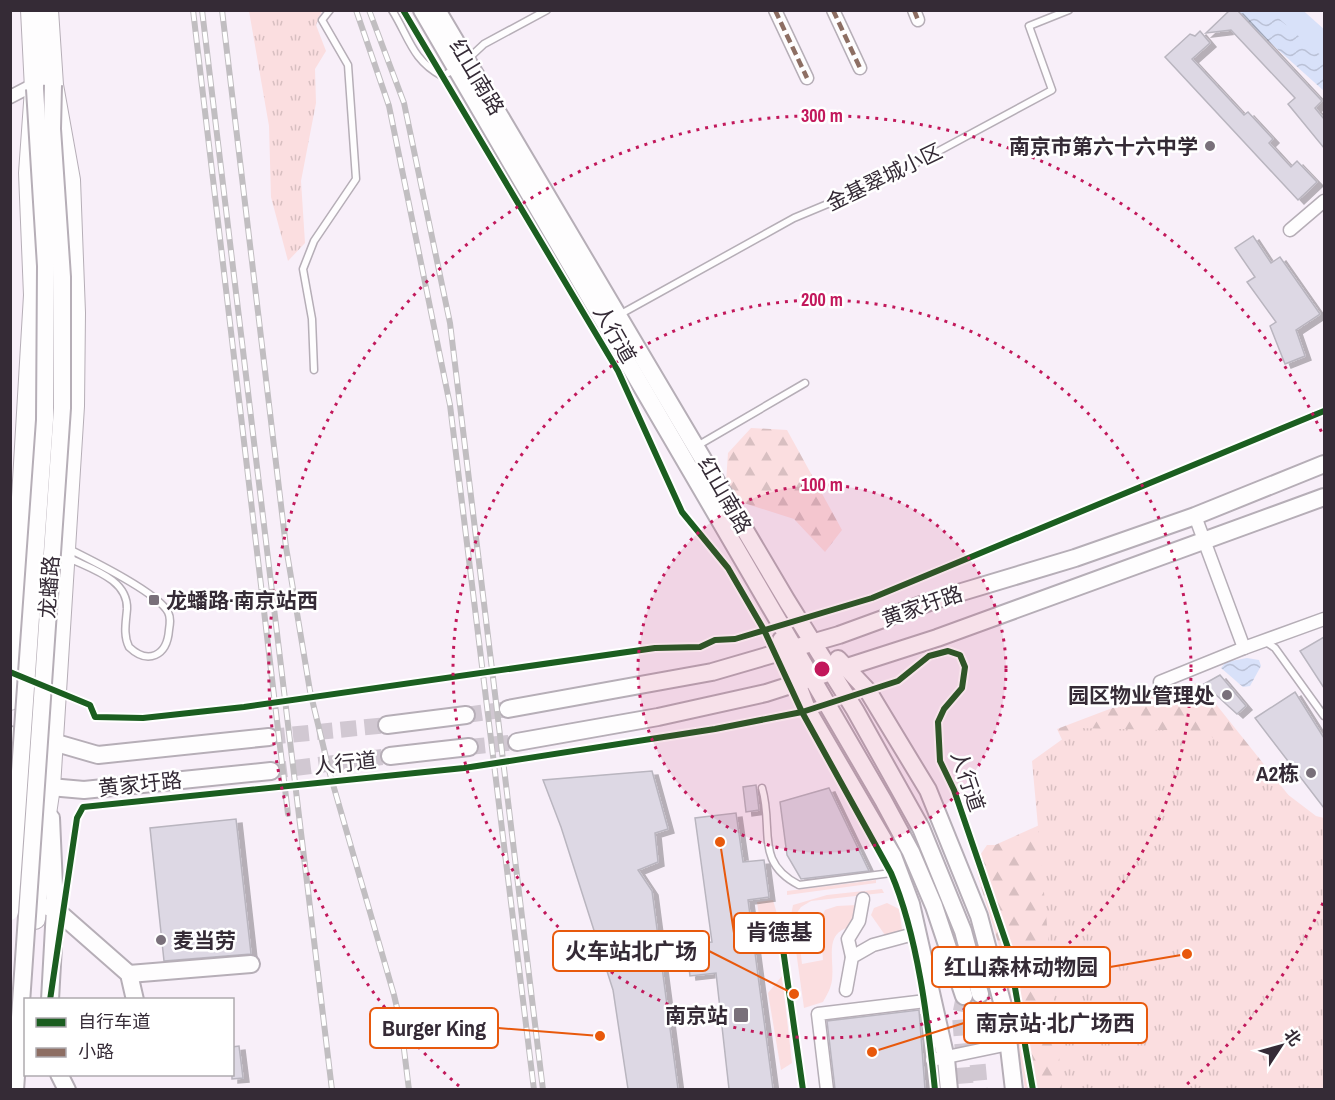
<svg xmlns="http://www.w3.org/2000/svg" width="1335" height="1100" font-family="'Archivo Narrow','Noto Sans SC',sans-serif">
<style>
.green{fill:#fbdee0}
.forest{fill:url(#forest-firs)}
.park{fill:url(#park-tufts)}
.water{fill:url(#water-waves)}
.lines{fill:none;stroke-linecap:round;stroke-linejoin:round}
.river{stroke:#d8e1f9;stroke-width:22}
.building{fill:#ddd8e4;stroke:#b9b5bf;stroke-width:1.5;filter:url(#shadow)}
.secondary-tunnel{stroke:#d1c8d2;stroke-width:16;stroke-dasharray:16 8;stroke-linecap:butt}
.lane-casing{stroke:#b6aeb7;stroke-width:9}
.street-casing{stroke:#b6aeb7;stroke-width:15}
.secondary-casing{stroke:#b6aeb7;stroke-width:20}
.primary-casing{stroke:#b6aeb7;stroke-width:22}
.lane{stroke:#fefdfe;stroke-width:6}
.street{stroke:#fefdfe;stroke-width:12}
.secondary{stroke:#fefdfe;stroke-width:16}
.primary{stroke:#fefdfe;stroke-width:20}
.rail-casing{stroke:#c1bec1;stroke-width:6}
.rail{stroke:#fff;stroke-width:4;stroke-dasharray:11;stroke-linecap:butt}
.secondary-bridge-casing{stroke:#b6aeb7;stroke-width:20;stroke-linecap:butt}
.secondary-bridge{stroke:#fefdfe;stroke-width:16}
.quiet{stroke:#8d6e63;stroke-width:4.5;stroke-dasharray:9 4.5;stroke-linecap:butt}
.cycleway-casing{stroke:#fff;stroke-width:10}
.cycleway{stroke:#1b5e20;stroke-width:6}
.ring{fill:none;stroke:#c2185b;stroke-width:3;stroke-dasharray:3 6}
.poi-dot{fill:#79707a;stroke:#fff;stroke-width:2}
.labels{text-anchor:middle;dominant-baseline:central;stroke-width:5;stroke-linejoin:round;paint-order:stroke}
.street-label{font-size:21px;fill:#352b36;stroke:#fff}
.poi-label{font-size:21px;font-weight:bold;fill:#352b36;stroke:#fff;text-anchor:end}
.centre{fill:#c2185b;stroke:#fff;stroke-width:3}
.ring-label{font-size:18px;text-anchor:middle;font-weight:bold;fill:#c2185b;stroke:#fff;stroke-width:5;stroke-linejoin:round;paint-order:stroke}
.leader{fill:none;stroke:#e8590c;stroke-width:2}
.callout-dot{fill:#e8590c;stroke:#fff;stroke-width:2}
.callout{fill:#fff;stroke:#e8590c;stroke-width:2}
.callout-label{font-size:22px;text-anchor:middle;font-weight:bold;fill:#352b36}
</style>
<defs>
<pattern id="forest-firs" width="22" height="20" patternUnits="userSpaceOnUse" patternTransform="scale(1.5)"><rect width="22" height="20" fill="#fbdee0"/><path d="M5 1l3.5 6h-7zM16 11l3.5 6h-7z" fill="#d8bfc1"/></pattern>
<pattern id="park-tufts" width="24" height="20" patternUnits="userSpaceOnUse" patternTransform="scale(1.5)"><rect width="24" height="20" fill="#fbdee0"/><path d="M3 7l-1-3M5 7V3M7 7l1-3M15 17l-1-3M17 17v-4M19 17l1-3" fill="none" stroke="#d8bfc1"/></pattern>
<pattern id="water-waves" width="16" height="10" patternUnits="userSpaceOnUse" patternTransform="scale(1.5)"><rect width="16" height="10" fill="#d8e1f9"/><path d="M0 5q4-4 8 0t8 0" fill="none" stroke="#bac1d6"/></pattern>
<filter id="shadow"><feDropShadow dx="6" dy="4" stdDeviation="0" flood-color="#0004"/></filter>
</defs>
<rect width="100%" height="100%" fill="#f8eff9"/>
<!-- green -->
<g class="green">
<path d="M 876,880 L 876,883 L 787,895 L 787,891 Z"/>
<path d="M 882,889 L 884,893 L 882,893 L 811,901 L 801,907 L 796,914 L 802,964 L 823,960 L 820,920 L 825,910 L 837,906 L 857,905 L 850,927 C 823,933 835,960 832,980 C 831,988 827,995 823,1002 L 804,1008 L 791,915 L 793,905 L 827,895 Z"/>
<path d="M 773,900 L 777,914 L 778,935 L 764,950 L 757,902 Z"/>
<path d="M 887,903 L 899,909 L 902,929 L 899,935 L 885,935 L 871,915 L 874,908 Z"/>
<path d="M 782,976 L 792,1063 L 781,1070 L 768,993 Z"/>
</g>
<!-- forest -->
<g class="forest">
<path d="M 751,428 L 787,430 L 842,530 L 825,552 L 794,519 L 725,497 L 728,453 Z"/>
<path d="M 1199,683 L 1314,827 L 1324,1089 L 1025,1089 L 1005,965 L 974,864 L 987,845 L 995,845 L 1062,815 L 1065,746 L 1057,729 L 1157,691 Z"/>
</g>
<!-- park -->
<g class="park">
<path d="M 249,11 L 322,11 L 316,25 L 326,51 L 315,69 L 316,103 L 301,181 L 305,243 L 288,261 L 271,197 L 269,126 Z"/>
<path d="M 1078,728 L 1204,731 L 1316,816 L 1324,818 L 1324,1089 L 1062,1089 L 1032,761 Z"/>
</g>
<!-- water -->
<g class="water">
<path d="M 1235,11 L 1280,11 L 1324,54 L 1324,91 Z"/>
<path d="M 1247,658 L 1259,660 L 1261,666 L 1250,686 L 1243,687 L 1221,668 L 1226,662 Z"/>
</g>
<g class="lines">
<!-- river -->
<path class="river" d="M 1286,10 L 1324,44"/>
</g>
<!-- building -->
<g class="building">
<path d="M 1230,10 L 1237,10 L 1322,101 L 1315,108 L 1324,119 L 1324,148 L 1288,104 L 1295,98 L 1231,30 L 1206,33 Z"/>
<path d="M 1200,31 L 1210,43 L 1192,59 L 1244,115 L 1248,112 L 1273,139 L 1269,143 L 1291,167 L 1297,161 L 1317,182 L 1298,200 L 1165,57 L 1190,34 L 1195,36 Z"/>
<path d="M 1253,236 L 1271,263 L 1280,257 L 1320,314 L 1296,330 L 1305,356 L 1285,364 L 1270,326 L 1276,322 L 1247,282 L 1255,277 L 1235,248 Z"/>
<path d="M 1324,637 L 1324,688 L 1300,651 Z"/>
<path d="M 1220,675 L 1246,706 L 1237,714 L 1204,684 Z"/>
<path d="M 1295,692 L 1324,738 L 1324,808 L 1255,718 Z"/>
<path d="M 652,771 L 668,829 L 655,833 L 658,862 L 638,870 L 652,891 L 678,1089 L 628,1089 L 613,990 L 561,827 L 543,780 Z"/>
<path d="M 756,785 L 759,810 L 746,812 L 743,787 Z"/>
<path d="M 829,788 L 869,871 L 801,879 L 787,855 L 780,802 Z"/>
<path d="M 736,813 L 743,862 L 764,860 L 769,897 L 748,900 L 773,1089 L 729,1089 L 716,973 L 690,976 L 686,944 L 712,942 L 695,818 Z"/>
<path d="M 236,819 L 251,954 L 164,961 L 150,828 Z"/>
<path d="M 919,1010 L 925,1089 L 835,1089 L 827,1021 Z"/>
<path d="M 239,1046 L 243,1078 L 232,1079 L 232,1047 Z"/>
</g>
<g class="lines">
<!-- secondary-tunnel -->
<g class="secondary-tunnel">
<path d="M 466,715 L 508,709"/>
<path d="M 269,737 L 387,725"/>
<path d="M 469,747 L 517,742"/>
<path d="M 271,771 L 390,756"/>
<path d="M 980,994 L 973,1014 L 980,1090"/>
<path d="M 964,996 L 960,1016 L 966,1090"/>
</g>
<defs>
<g id="lane">
<path d="M 392,10 C 409,37 412,60 442,76 L 454,70"/>
<path d="M 469,58 L 484,44 L 547,10"/>
<path d="M 619,315 L 794,218 L 885,180 L 1052,90 L 1029,26 L 1069,10"/>
<path d="M 314,370 L 312,319 L 303,269 L 314,241 L 356,179 L 348,65 L 322,20 L 330,10"/>
<path d="M 697,446 L 805,383"/>
<path d="M 67,548 C 89,559 157,592 168,612 C 171,618 170,624 169,630 C 167,656 148,665 129,647 C 123,635 126,622 127,609 C 128,579 91,569 69,558"/>
<path d="M 1266,642 L 1275,648 L 1324,716"/>
<path d="M 762,788 C 774,829 754,862 799,885 L 891,873 L 898,876"/>
</g>
<g id="street">
<path d="M 775,10 L 807,78"/>
<path d="M 833,10 L 860,68"/>
<path d="M 914,10 L 918,20"/>
<path d="M 10,97 L 35,84"/>
<path d="M 1290,230 L 1324,201"/>
<path d="M 1244,648 L 1324,619"/>
<path d="M 1160,682 L 1244,648 L 1195,516"/>
<path d="M 852,957 L 848,939 L 859,921 L 863,899"/>
<path d="M 846,990 L 852,957 L 873,945 L 910,935 L 920,944"/>
<path d="M 932,1060 L 1009,1044"/>
<path d="M 827,1090 L 818,1014 L 934,1000"/>
</g>
<g id="secondary">
<path d="M 422,10 L 883,800 L 911,852 L 934,906 L 964,996"/>
<path d="M 437,10 L 787,601 L 855,710 L 921,828 L 963,931 L 980,994"/>
<path d="M 781,640 L 807,709 L 893,856 L 911,904 L 946,1059 L 949,1090"/>
<path d="M 838,659 L 868,691 L 928,790 L 979,916 L 1005,1013 L 1014,1090"/>
<path d="M 508,709 L 712,672 L 839,635 L 935,600 L 1075,558 L 1195,516 L 1324,464"/>
<path d="M 387,725 L 466,715"/>
<path d="M 10,735 L 53,742 L 98,755 L 269,737"/>
<path d="M 517,742 L 658,717 L 766,693 L 937,638 L 1324,497"/>
<path d="M 390,756 L 469,747"/>
<path d="M 10,772 L 50,787 L 84,790 L 271,771"/>
<path d="M 48,907 L 55,909 L 129,974 L 135,1000"/>
<path d="M 129,974 L 251,964"/>
<path d="M 50,1000 L 55,909 L 51,818"/>
<path d="M 59,1074 L 67,1090"/>
</g>
<g id="primary">
<path d="M 10,700 L 34,295 L 29,173 L 35,89 L 31,10"/>
<path d="M 35,919 L 40,854 L 50,787 L 74,406 L 75,313 L 70,180 L 53,85 L 48,10"/>
</g>
</defs>
<!-- lane casing -->
<use href="#lane" class="lane-casing"/>
<!-- street casing -->
<use href="#street" class="street-casing"/>
<!-- secondary casing -->
<use href="#secondary" class="secondary-casing"/>
<!-- primary casing -->
<use href="#primary" class="primary-casing"/>
<!-- lane -->
<use href="#lane" class="lane"/>
<!-- street -->
<use href="#street" class="street"/>
<!-- secondary -->
<use href="#secondary" class="secondary"/>
<!-- primary -->
<use href="#primary" class="primary"/>
<defs>
<g id="rail">
<path d="M 193,10 L 288,814"/>
<path d="M 202,10 L 332,1090"/>
<path d="M 222,10 L 286,547 L 310,691 L 330,774 L 394,995 L 401,1025 L 409,1090"/>
<path d="M 356,10 L 389,106 L 450,405 L 534,1090"/>
<path d="M 369,10 L 404,103 L 450,323 L 543,1090"/>
</g>
</defs>
<!-- rail casing -->
<use href="#rail" class="rail-casing"/>
<!-- rail -->
<use href="#rail" class="rail"/>
<defs>
<g id="secondary-bridge">
<path d="M 10,912 L 45,420 L 46,266 L 35,89"/>
<path d="M 15,1090 L 62,408 L 62,277 L 52,129 L 53,85"/>
</g>
</defs>
<!-- secondary-bridge casing -->
<use href="#secondary-bridge" class="secondary-bridge-casing"/>
<!-- secondary-bridge -->
<use href="#secondary-bridge" class="secondary-bridge"/>
<!-- quiet -->
<g class="quiet">
<path d="M 775,10 L 807,78"/>
<path d="M 833,10 L 860,68"/>
<path d="M 914,10 L 918,20"/>
</g>
<defs>
<g id="cycleway">
<path d="M 403,10 L 618,371 L 682,512 L 728,568 L 764,630 L 802,712 L 891,873 C 918,936 928,1022 935,1090"/>
<path d="M 10,672 L 90,705 L 95,717 L 143,718 L 244,707 L 655,648 L 700,647 L 715,640 L 735,639 L 872,598 L 1324,411"/>
<path d="M 783,949 L 803,1090"/>
<path d="M 50,1000 L 77,818 L 83,807 L 464,768 L 715,729 L 802,712 L 898,681 L 929,656 L 948,651 L 960,655 L 965,667 L 962,688 L 944,709 L 938,722 L 940,761 L 954,790 L 1008,948 L 1033,1090"/>
</g>
</defs>
<!-- cycleway casing -->
<use href="#cycleway" class="cycleway-casing"/>
<!-- cycleway -->
<use href="#cycleway" class="cycleway"/>
</g>
<!-- distance rings -->
<circle cx="822" cy="669" r="184" fill="#c2185b" fill-opacity=".12"/>
<g class="ring">
<circle cx="822" cy="669" r="184"/>
<circle cx="822" cy="669" r="369"/>
<path d="M1323 903A553 553 0 0 1 1185 1086M459 1086A553 553 0 1 1 1323 435"/>
</g>
<!-- markers -->
<g class="poi-dot">
<circle cx="1210" cy="146" r="6"/>
<rect x="148" y="594" width="12" height="12" rx="3"/>
<circle cx="1227" cy="695" r="6"/>
<circle cx="1311" cy="773" r="6"/>
<circle cx="161" cy="940" r="6"/>
<rect x="733" y="1007" width="16" height="16" rx="3"/>
</g>
<g class="labels">
<!-- street labels -->
<g class="street-label">
<text transform="translate(477 77) rotate(59)">红山南路</text>
<text transform="translate(884 177) rotate(-26)">金基翠城小区</text>
<text transform="translate(615 334) rotate(60)">人行道</text>
<text transform="translate(725 495) rotate(60)">红山南路</text>
<text transform="translate(49 587) rotate(-86)">龙蟠路</text>
<text transform="translate(922 606) rotate(-19)">黄家圩路</text>
<text transform="translate(345 763) rotate(-6)">人行道</text>
<text transform="translate(968 781) rotate(71)">人行道</text>
<text transform="translate(140 784) rotate(-6)">黄家圩路</text>
</g>
<!-- poi labels -->
<g class="poi-label">
<text x="1198" y="146">南京市第六十六中学</text>
<text x="166" y="600" text-anchor="start">龙蟠路·南京站西</text>
<text x="1215" y="695">园区物业管理处</text>
<text x="1299" y="773">A2栋</text>
<text x="173" y="940" text-anchor="start">麦当劳</text>
<text x="728" y="1015">南京站</text>
</g>
</g>
<circle cx="822" cy="669" r="9" class="centre"/>
<g class="ring-label">
<text x="822" y="122">300 m</text>
<text x="822" y="306">200 m</text>
<text x="822" y="491">100 m</text>
</g>
<!-- callouts -->
<path class="leader" d="M720 842L734 933M794 994L709 951M1187 954L1110 967M872 1052L964 1023M600 1036L498 1028"/>
<g class="callout-dot">
<circle cx="720" cy="842" r="6"/>
<circle cx="794" cy="994" r="6"/>
<circle cx="1187" cy="954" r="6"/>
<circle cx="872" cy="1052" r="6"/>
<circle cx="600" cy="1036" r="6"/>
</g>
<g class="callout">
<rect x="734" y="913" width="90" height="40" rx="6"/>
<rect x="553" y="931" width="156" height="40" rx="6"/>
<rect x="932" y="947" width="178" height="40" rx="6"/>
<rect x="964" y="1003" width="183" height="40" rx="6"/>
<rect x="370" y="1008" width="128" height="40" rx="6"/>
</g>
<g class="callout-label">
<text x="779" y="940">肯德基</text>
<text x="631" y="959">火车站北广场</text>
<text x="1021" y="975">红山森林动物园</text>
<text x="1055" y="1031">南京站·北广场西</text>
<text x="434" y="1036">Burger King</text>
</g>
<!-- border -->
<rect width="1335" height="1100" fill="none" stroke="#352b36" stroke-width="24"/>
<!-- legend -->
<rect x="24" y="998" width="210" height="78" fill="#ffffff" stroke="#aeaaaf" stroke-width="1.5"/>
<rect x="36" y="1018" width="30" height="9" fill="#1b5e20" stroke="#aeaaaf" stroke-width="1.5"/>
<text x="78" y="1028" font-size="18" fill="#352b36">自行车道</text>
<rect x="36" y="1048" width="30" height="9" fill="#8d6e63" stroke="#aeaaaf" stroke-width="1.5"/>
<text x="78" y="1058" font-size="18" fill="#352b36">小路</text>
<!-- north arrow -->
<g transform="translate(1281 1046) rotate(54)" stroke="#ffffff" stroke-width="4.5" paint-order="stroke">
<path d="M0-4.5L10 22L0 15L-10 22Z" fill="#352b36"/>
<text y="-9" font-size="16" font-weight="bold" text-anchor="middle" fill="#352b36">北</text>
</g>
</svg>
